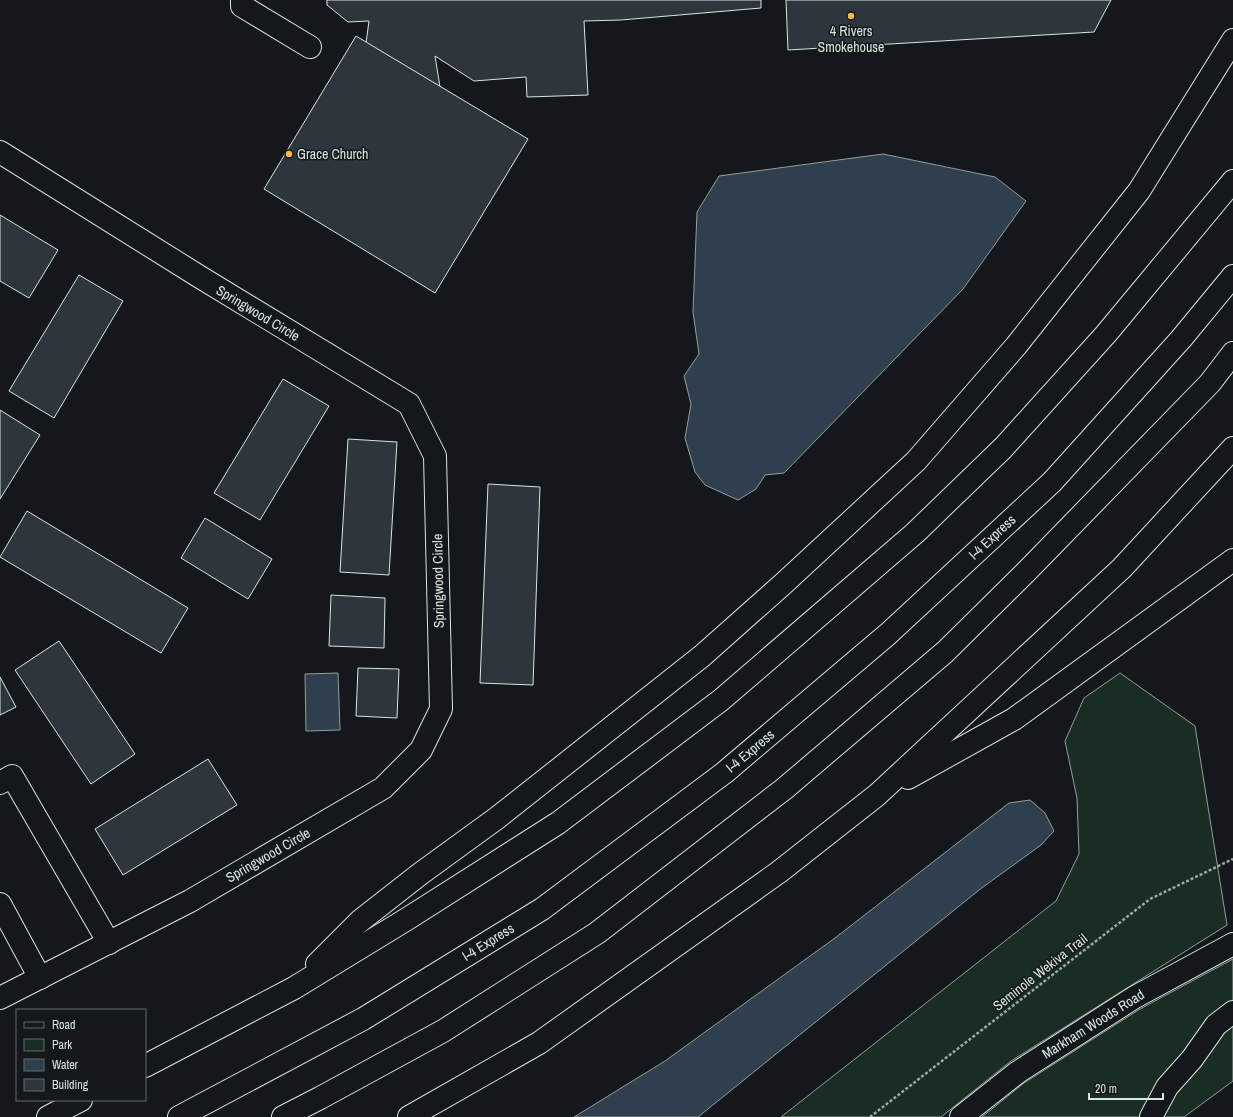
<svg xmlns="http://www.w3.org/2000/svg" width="1233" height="1117" font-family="'Archivo Narrow',sans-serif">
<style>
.green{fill:#1a2d24;stroke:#939e99}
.water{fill:#2f3f4d;stroke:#939e99}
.building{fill:#2c363c;stroke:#d8e6dc}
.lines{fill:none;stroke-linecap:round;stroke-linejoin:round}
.minor-casing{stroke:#d8e6dc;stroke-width:24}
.major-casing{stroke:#d8e6dc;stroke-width:24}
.highway-casing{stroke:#d8e6dc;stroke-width:24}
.path{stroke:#9da8a2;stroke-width:2.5;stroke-dasharray:3 2;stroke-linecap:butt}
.minor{stroke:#14181c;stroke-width:22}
.major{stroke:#14181c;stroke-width:22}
.highway{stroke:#14181c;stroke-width:22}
.poi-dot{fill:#ffb74d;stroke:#14181c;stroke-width:1.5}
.labels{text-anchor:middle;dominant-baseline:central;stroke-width:3;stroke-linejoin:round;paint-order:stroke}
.poi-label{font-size:14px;fill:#d8e6dc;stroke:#14181c}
.street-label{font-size:14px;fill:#d8e6dc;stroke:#14181c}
</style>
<rect width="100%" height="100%" fill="#14181c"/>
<!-- green -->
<g class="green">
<path d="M 1120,673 L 1195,726 L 1227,925 L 1011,1061 L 941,1117 L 781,1117 L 1056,901 L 1079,854 L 1077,798 L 1065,741 L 1084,698 Z"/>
<path d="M 1233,959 L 1233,1081 L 1184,1117 L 982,1117 L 1024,1083 L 1140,1009 Z"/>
</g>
<!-- water -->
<g class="water">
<path d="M 883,154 L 995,177 L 1026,201 L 963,289 L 784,473 L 765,475 L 756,489 L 738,500 L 705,485 L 695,472 L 685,438 L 691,404 L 684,376 L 699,354 L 693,312 L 697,212 L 719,176 Z"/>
<path d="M 338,673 L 340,730 L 306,731 L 305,674 Z"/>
<path d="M 1030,800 L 1045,813 L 1054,831 L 1041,845 L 979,890 L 698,1117 L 574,1117 L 665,1061 L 835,938 L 1009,803 Z"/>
</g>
<!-- building -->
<g class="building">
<path d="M 327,0 L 761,0 L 761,8 L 621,20 L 584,21 L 588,95 L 527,97 L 526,77 L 474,81 L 435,56 L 440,87 L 366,43 L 369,21 L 348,22 L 327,5 Z"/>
<path d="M 786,0 L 1111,0 L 1094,32 L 788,50 Z"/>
<path d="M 356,36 L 528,139 L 435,293 L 264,189 Z"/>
<path d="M 0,215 L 58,250 L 29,298 L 0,281 Z"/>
<path d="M 79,275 L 123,301 L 54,418 L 9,391 Z"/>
<path d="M 283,379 L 329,406 L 260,520 L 214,493 Z"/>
<path d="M 0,410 L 40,435 L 0,499 Z"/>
<path d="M 348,439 L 397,442 L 389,575 L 340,572 Z"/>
<path d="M 488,484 L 540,487 L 533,685 L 480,683 Z"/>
<path d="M 27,511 L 188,608 L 161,653 L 0,557 Z"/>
<path d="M 205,518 L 272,559 L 248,599 L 181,558 Z"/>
<path d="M 331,595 L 385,598 L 384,648 L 329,646 Z"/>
<path d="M 59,641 L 135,754 L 91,784 L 15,670 Z"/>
<path d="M 358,668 L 399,669 L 397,718 L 356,716 Z"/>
<path d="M 0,677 L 16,707 L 0,715 Z"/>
<path d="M 208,759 L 237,805 L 123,875 L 95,829 Z"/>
</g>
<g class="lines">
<defs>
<g id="minor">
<path d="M 242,0 L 242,6 L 310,47"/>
<path d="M 0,152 L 200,277 L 409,404 L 435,456 L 441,709 L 421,750 L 383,788 L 190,901 L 0,998"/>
<path d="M 0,783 L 12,776 L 109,943"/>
<path d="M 0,904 L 40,978"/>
<path d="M 1151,1117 L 1167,1087 L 1192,1059 L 1216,1025 L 1233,1012"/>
</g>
<path id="major" d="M 961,1117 L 1018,1072 L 1135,997 L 1233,944"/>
<g id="highway">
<path d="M 908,778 L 1014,719 L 1233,560"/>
<path d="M 317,964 L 360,921 L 420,874 L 497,818 L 702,656 L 783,584 L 916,461 L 1016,346 L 1139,191 L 1233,40"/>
<path d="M 145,1066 L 294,988 L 407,919 L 558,823 L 721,700 L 915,533 L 1003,448 L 1106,334 L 1233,181"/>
<path d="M 48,1117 L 81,1100"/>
<path d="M 179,1117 L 363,1019 L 542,909 L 724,773 L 888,634 L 1052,482 L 1181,339 L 1233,276"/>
<path d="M 283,1117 L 320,1098 L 443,1031 L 597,933 L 784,789 L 945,652 L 1026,572 L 1210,383 L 1233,353"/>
<path d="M 409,1117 L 539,1043 L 779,872 L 877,795 L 1122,568 L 1233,448"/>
</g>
</defs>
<!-- minor casing -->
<use href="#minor" class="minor-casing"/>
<!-- major casing -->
<use href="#major" class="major-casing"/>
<!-- highway casing -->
<use href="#highway" class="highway-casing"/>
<!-- path -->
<path class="path" d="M 870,1117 L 1150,899 L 1233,859"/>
<!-- minor -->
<use href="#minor" class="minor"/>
<!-- major -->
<use href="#major" class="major"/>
<!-- highway -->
<use href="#highway" class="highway"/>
</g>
<!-- markers -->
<g class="poi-dot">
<circle cx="851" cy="16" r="4"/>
<circle cx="289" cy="154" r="4"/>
</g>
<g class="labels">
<!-- poi labels -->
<g class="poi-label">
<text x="851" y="31">4 Rivers<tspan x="851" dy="16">Smokehouse</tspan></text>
<text x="297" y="154" text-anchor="start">Grace Church</text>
</g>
<!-- street labels -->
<g class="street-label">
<text transform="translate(258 313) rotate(31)">Springwood Circle</text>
<text transform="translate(992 537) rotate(-43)">I-4 Express</text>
<text transform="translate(438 581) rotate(-91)">Springwood Circle</text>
<text transform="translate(750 751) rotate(-40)">I-4 Express</text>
<text transform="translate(268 855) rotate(-30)">Springwood Circle</text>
<text transform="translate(488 942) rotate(-32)">I-4 Express</text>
<text transform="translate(1040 972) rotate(-38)">Seminole Wekiva Trail</text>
<text transform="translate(1093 1024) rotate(-32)">Markham Woods Road</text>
</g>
</g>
<!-- legend -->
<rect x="16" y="1009" width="130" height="92" fill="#14181c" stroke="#626a69"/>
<rect x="24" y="1022" width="20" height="6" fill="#14181c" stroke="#626a69"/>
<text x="52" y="1029" font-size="12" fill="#d8e6dc">Road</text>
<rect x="24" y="1039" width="20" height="12" fill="#1a2d24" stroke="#626a69"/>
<text x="52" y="1049" font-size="12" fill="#d8e6dc">Park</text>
<rect x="24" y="1059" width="20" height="12" fill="#2f3f4d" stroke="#626a69"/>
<text x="52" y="1069" font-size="12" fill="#d8e6dc">Water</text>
<rect x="24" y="1079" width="20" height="12" fill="#2c363c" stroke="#626a69"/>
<text x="52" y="1089" font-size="12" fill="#d8e6dc">Building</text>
<!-- scale -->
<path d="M1089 1093v6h74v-6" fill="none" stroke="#d8e6dc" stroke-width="2"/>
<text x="1095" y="1093" font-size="12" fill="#d8e6dc" stroke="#14181c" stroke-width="3" paint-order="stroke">20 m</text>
</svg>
